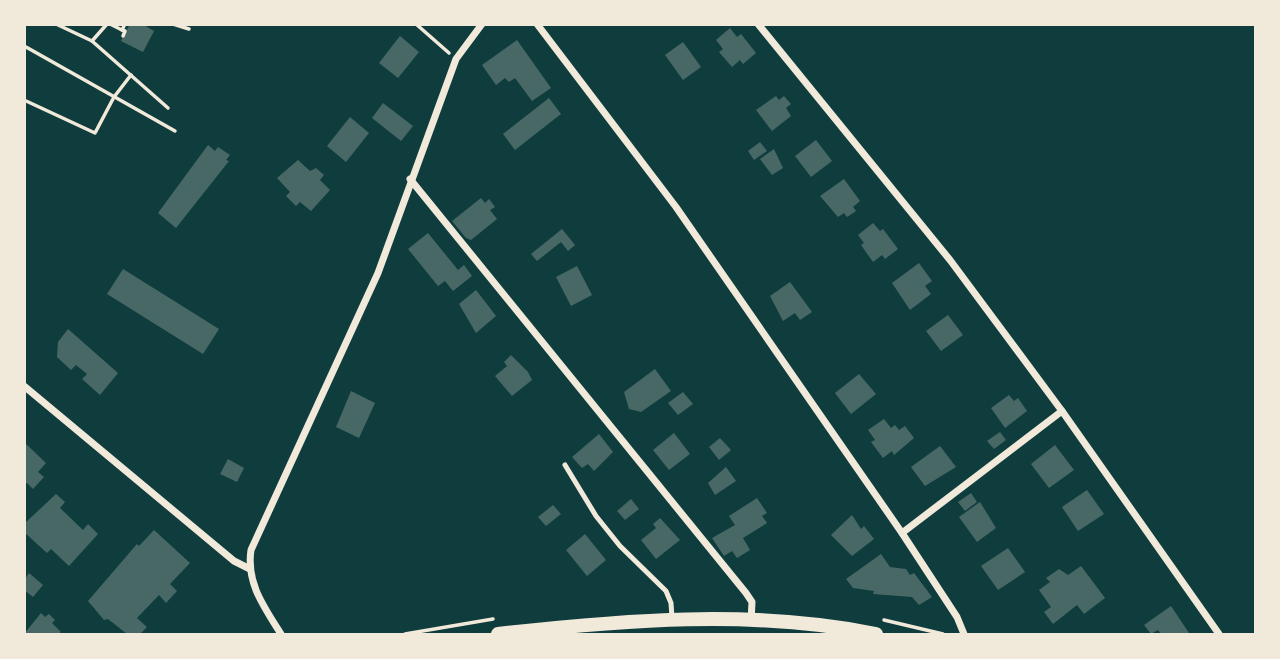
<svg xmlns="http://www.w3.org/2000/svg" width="1280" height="659" font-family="'Varela Round',sans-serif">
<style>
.building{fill:#486865}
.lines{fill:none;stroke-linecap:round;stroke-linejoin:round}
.path{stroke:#f1e9da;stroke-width:3.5}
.service{stroke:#f1e9da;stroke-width:5}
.minor{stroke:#f1e9da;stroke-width:7}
.secondary{stroke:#f1e9da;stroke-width:14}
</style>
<rect width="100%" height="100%" fill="#0f3d3e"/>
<!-- building -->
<g class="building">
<path d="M 130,24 L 142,24 L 154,31 L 143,52 L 121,41 Z"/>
<path d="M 730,28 L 737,37 L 741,34 L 756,53 L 743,64 L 740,60 L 732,67 L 719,52 L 723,49 L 716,40 Z"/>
<path d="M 400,36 L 419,52 L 398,78 L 379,63 Z"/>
<path d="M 517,40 L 551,88 L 532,101 L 515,78 L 509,82 L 505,78 L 496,85 L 482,65 Z"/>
<path d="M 683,42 L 701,67 L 683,80 L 665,55 Z"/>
<path d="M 776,96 L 779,100 L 784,96 L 791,104 L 786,108 L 791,116 L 772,131 L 756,110 Z"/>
<path d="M 549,98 L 561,114 L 515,150 L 503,134 Z"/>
<path d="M 383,103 L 413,126 L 401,141 L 372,118 Z"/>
<path d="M 350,117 L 369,133 L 346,162 L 327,146 Z"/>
<path d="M 816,140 L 832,161 L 811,177 L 795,156 Z"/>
<path d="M 760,142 L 767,151 L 754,160 L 748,151 Z"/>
<path d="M 208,145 L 215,151 L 218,147 L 230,155 L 226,160 L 229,161 L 176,228 L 158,213 Z"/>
<path d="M 774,149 L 783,168 L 772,175 L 760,159 Z"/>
<path d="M 298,160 L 310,171 L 316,168 L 324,175 L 320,180 L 330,190 L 311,211 L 300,202 L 296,206 L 286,196 L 290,192 L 277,178 Z"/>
<path d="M 844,179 L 860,201 L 853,207 L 856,211 L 847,217 L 844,213 L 838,217 L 820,196 Z"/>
<path d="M 481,198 L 485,203 L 489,199 L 495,207 L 490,210 L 497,219 L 471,240 L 466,238 L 452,221 Z"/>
<path d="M 873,223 L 880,231 L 883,229 L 898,249 L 885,259 L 882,255 L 873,262 L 861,245 L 864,243 L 858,235 Z"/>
<path d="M 562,229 L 575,245 L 568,251 L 561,242 L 537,261 L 531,254 Z"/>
<path d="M 428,233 L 458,270 L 464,265 L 472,276 L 453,291 L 445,281 L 438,286 L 408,249 Z"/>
<path d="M 919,263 L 932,281 L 925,286 L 931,294 L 910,310 L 892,283 Z"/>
<path d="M 577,266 L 592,295 L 571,306 L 556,277 Z"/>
<path d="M 123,269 L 219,329 L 203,354 L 107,294 Z"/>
<path d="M 790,282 L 812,312 L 800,320 L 795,313 L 783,321 L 770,296 Z"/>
<path d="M 476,290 L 496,316 L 476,333 L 459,304 Z"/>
<path d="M 948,315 L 963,335 L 941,351 L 926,331 Z"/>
<path d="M 68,329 L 118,373 L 100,395 L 82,379 L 87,374 L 76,365 L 71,370 L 57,357 L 58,342 Z"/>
<path d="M 511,355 L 528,372 L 532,380 L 512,396 L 495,376 L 507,366 L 504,362 Z"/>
<path d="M 655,369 L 671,391 L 641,412 L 629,409 L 624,392 Z"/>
<path d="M 859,374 L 876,394 L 851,414 L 835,393 Z"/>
<path d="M 351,391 L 375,403 L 359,438 L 336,427 Z"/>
<path d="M 683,392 L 693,404 L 678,415 L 668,403 Z"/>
<path d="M 1009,395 L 1014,401 L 1018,398 L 1027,411 L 1005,428 L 991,408 Z"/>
<path d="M 884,419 L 891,428 L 895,425 L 899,430 L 905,426 L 914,438 L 894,455 L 892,451 L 883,458 L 871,442 L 875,440 L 868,430 Z"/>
<path d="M 1000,432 L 1006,440 L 994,449 L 987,441 Z"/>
<path d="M 674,433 L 690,454 L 669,470 L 653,450 Z"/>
<path d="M 599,434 L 613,452 L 594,471 L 588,464 L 582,468 L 572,457 Z"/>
<path d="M 720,438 L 731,450 L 719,460 L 709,447 Z"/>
<path d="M 24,442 L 46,463 L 38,472 L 44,477 L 33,489 L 27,483 L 24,485 Z"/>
<path d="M 1055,445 L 1074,470 L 1049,488 L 1031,464 Z"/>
<path d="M 940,446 L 956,467 L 925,486 L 911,467 Z"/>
<path d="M 228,459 L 244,468 L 237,482 L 220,474 Z"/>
<path d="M 726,467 L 736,481 L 715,495 L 708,483 Z"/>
<path d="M 1087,490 L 1104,514 L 1078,531 L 1062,507 Z"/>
<path d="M 971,493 L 977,502 L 965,511 L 958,502 Z"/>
<path d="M 56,494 L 65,502 L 60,508 L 83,530 L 88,524 L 98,534 L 69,566 L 51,549 L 47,553 L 24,532 L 24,524 Z"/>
<path d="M 757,498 L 767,513 L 762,516 L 767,523 L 743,538 L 750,550 L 737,558 L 732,551 L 724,556 L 712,538 L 735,525 L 729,516 Z"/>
<path d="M 631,499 L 639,509 L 625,520 L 617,511 Z"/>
<path d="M 980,502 L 996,528 L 977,542 L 959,517 Z"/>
<path d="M 553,505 L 561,514 L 546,526 L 538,517 Z"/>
<path d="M 852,515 L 861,529 L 864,526 L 874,539 L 852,556 L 831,535 Z"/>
<path d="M 660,518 L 680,540 L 656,559 L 641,540 L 656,528 L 653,524 Z"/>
<path d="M 154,530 L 190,563 L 170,584 L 177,591 L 166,603 L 159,595 L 137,618 L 147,627 L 140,634 L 127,634 L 108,619 L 104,620 L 88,601 L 137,544 L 139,546 Z"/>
<path d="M 585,534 L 606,560 L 587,576 L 566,550 Z"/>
<path d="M 1008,548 L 1025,572 L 998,590 L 981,566 Z"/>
<path d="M 881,554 L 890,567 L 906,569 L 910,575 L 914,573 L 932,597 L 919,605 L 912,597 L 873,594 L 874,591 L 853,588 L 846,579 Z"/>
<path d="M 1081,566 L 1105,598 L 1084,614 L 1077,605 L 1053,624 L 1044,612 L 1051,607 L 1039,590 L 1050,582 L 1046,578 L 1059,569 L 1068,575 Z"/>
<path d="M 29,573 L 43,585 L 33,597 L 24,590 L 25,579 Z"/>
<path d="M 1171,606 L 1189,633 L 1161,634 L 1158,630 L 1151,634 L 1144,625 Z"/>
<path d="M 41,613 L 45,617 L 49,614 L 55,620 L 52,623 L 61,632 L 58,634 L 24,634 Z"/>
</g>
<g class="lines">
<!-- path -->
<g class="path">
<path d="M 56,24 L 92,41 L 168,108"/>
<path d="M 110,24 L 122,30 L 124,26"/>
<path d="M 173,24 L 189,29"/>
<path d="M 416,24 L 449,53"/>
<path d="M 122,30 L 125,31 L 123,36"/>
<path d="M 92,41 L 107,24"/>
<path d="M 24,49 L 26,47 L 175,131"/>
<path d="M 24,100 L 95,133 L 114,97 L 131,75"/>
<path d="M 884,620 L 943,634"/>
<path d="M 405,634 L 493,619"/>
</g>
<!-- service -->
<path class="service" d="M 565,465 L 596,516 L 620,546 L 666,591 L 671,603 L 672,618"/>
<!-- minor -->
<g class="minor">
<path d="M 537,24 L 676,207 L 902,533 L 957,617 L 964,634"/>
<path d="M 758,24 L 950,260 L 1062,411 L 1219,634"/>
<path d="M 410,179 L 746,593 L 752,602 L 751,621"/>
<path d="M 24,386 L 234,561 L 248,568"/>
<path d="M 902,533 L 1062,411"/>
<path d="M 281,634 C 264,607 246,583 251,550 L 378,273 L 456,59 L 482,24"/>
</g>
<!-- secondary -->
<path class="secondary" d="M 498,634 C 621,620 754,609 876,634"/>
</g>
<!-- border -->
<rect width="1280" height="659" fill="none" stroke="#f1e9da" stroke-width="52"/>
</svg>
